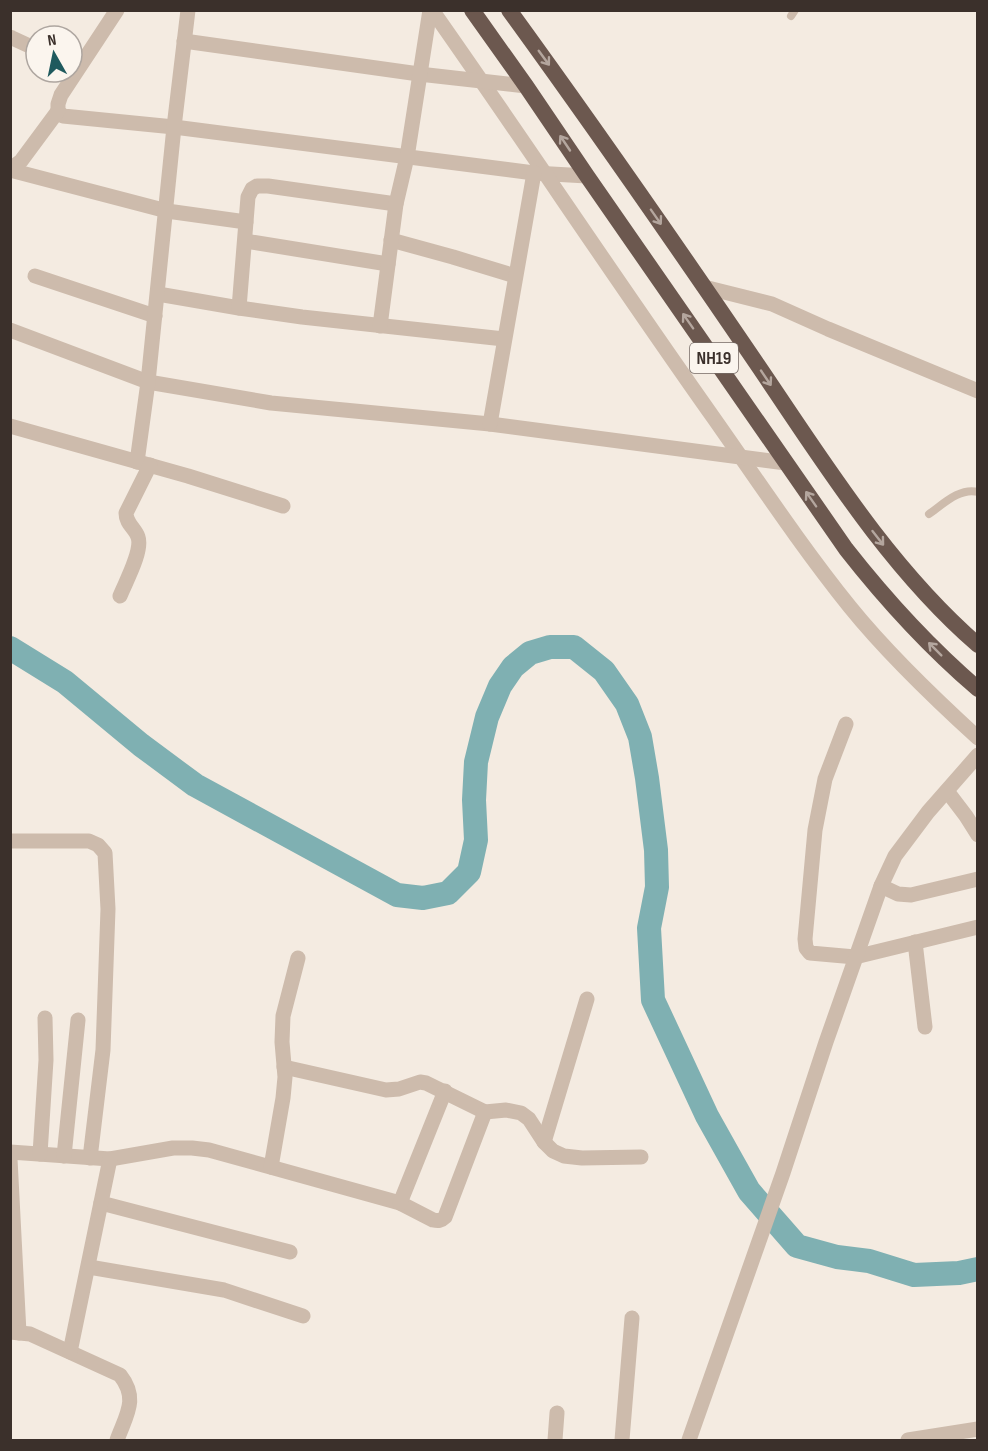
<svg xmlns="http://www.w3.org/2000/svg" width="988" height="1451" font-family="'Sofia Sans Condensed',sans-serif">
<style>
.lines{fill:none;stroke-linecap:round;stroke-linejoin:round}
.river{stroke:#7fb0b2;stroke-width:24}
.service{stroke:#cdbbac;stroke-width:8}
.minor{stroke:#cdbbac;stroke-width:15}
.tertiary{stroke:#cdbbac;stroke-width:15}
.trunk{stroke:#6c584f;stroke-width:16}
.oneway{stroke:#b4a69e}
.labels{text-anchor:middle;dominant-baseline:central;stroke-width:4.5;stroke-linejoin:round;paint-order:stroke}
.shield{fill:#fbf5ee;stroke:#756b66;stroke-width:1.5}
.shield-label{font-size:18px;font-weight:bold;fill:#3b302b}
</style>
<rect width="100%" height="100%" fill="#f4ebe1"/>
<g class="lines">
<!-- river -->
<path class="river" d="M 10,648 L 65,682 L 141,745 L 195,785 L 397,895 L 423,898 L 448,893 L 469,872 L 476,840 L 474,800 L 476,762 L 487,717 L 500,686 L 513,667 L 530,653 L 550,647 L 574,647 L 604,671 L 627,704 L 640,737 L 647,778 L 656,850 L 657,887 L 649,928 L 653,1000 L 707,1116 L 749,1191 L 797,1246 L 837,1257 L 869,1261 L 914,1275 L 959,1273 L 978,1269"/>
<!-- service -->
<g class="service">
<path d="M 791,16 L 795,10"/>
<path d="M 929,514 C 942,505 960,487 978,492"/>
</g>
<!-- minor -->
<g class="minor">
<path d="M 117,10 L 61,95 L 58,104 L 58,111 L 63,116 L 174,127 L 534,173 L 587,176"/>
<path d="M 432,10 C 527,145 618,283 713,417 C 758,481 801,546 850,607 C 888,654 933,697 978,738"/>
<path d="M 10,37 L 36,49"/>
<path d="M 184,41 L 419,74 L 526,86"/>
<path d="M 10,169 L 21,161 L 58,111"/>
<path d="M 10,170 L 167,211 L 246,222"/>
<path d="M 391,240 L 453,257 L 515,276"/>
<path d="M 245,241 L 388,264"/>
<path d="M 35,276 L 155,316"/>
<path d="M 704,287 L 772,304 L 828,329 L 978,391"/>
<path d="M 158,294 L 239,308 L 302,317 L 504,339"/>
<path d="M 239,308 L 248,197 L 252,189 L 257,186 L 268,186 L 396,204"/>
<path d="M 380,326 L 396,204 L 407,157 L 430,10"/>
<path d="M 10,330 L 148,382 L 271,403 L 490,424 L 786,463"/>
<path d="M 490,424 L 534,173"/>
<path d="M 10,426 L 188,476 L 283,506"/>
<path d="M 137,462 L 148,382 L 174,127 L 188,10"/>
<path d="M 120,596 C 125,583 143,551 138,537 C 135,528 126,524 126,513 L 150,465"/>
<path d="M 846,724 L 825,779 L 815,830 L 805,939 L 806,948 L 810,953 L 855,957 L 978,927"/>
<path d="M 947,791 L 966,816 L 978,835"/>
<path d="M 10,841 L 89,841 L 98,845 L 105,853 L 108,909 L 103,1050 L 90,1158"/>
<path d="M 881,886 L 898,894 L 911,895 L 978,879"/>
<path d="M 915,942 L 925,1027"/>
<path d="M 284,1067 L 386,1090 L 399,1089 L 420,1082 L 426,1083 L 485,1112 L 506,1110 L 521,1113 L 529,1119 L 544,1142 L 553,1151 L 564,1156 L 582,1158 L 641,1157"/>
<path d="M 544,1142 L 587,999"/>
<path d="M 10,1152 L 110,1159 L 173,1148 L 192,1148 L 209,1150 L 400,1203 L 433,1220 C 438,1221 441,1221 445,1217 L 485,1112"/>
<path d="M 40,1154 L 46,1060 L 45,1018"/>
<path d="M 64,1156 L 78,1020"/>
<path d="M 10,1159 L 19,1333"/>
<path d="M 271,1167 L 283,1098 L 285,1077 L 282,1042 L 283,1016 L 298,958"/>
<path d="M 101,1203 L 290,1252"/>
<path d="M 400,1203 L 445,1091"/>
<path d="M 89,1267 L 224,1290 L 303,1316"/>
<path d="M 10,1332 L 30,1334 L 120,1375 C 139,1399 126,1415 117,1440"/>
<path d="M 70,1352 L 110,1159"/>
<path d="M 555,1440 L 557,1413"/>
<path d="M 622,1440 L 632,1318"/>
<path d="M 908,1440 L 978,1429"/>
</g>
<!-- tertiary -->
<path class="tertiary" d="M 689,1440 L 783,1173 L 826,1042 L 881,886 L 895,856 L 928,812 L 978,755"/>
<!-- trunk -->
<g class="trunk">
<path d="M 472,10 L 526,86 L 587,176 L 846,549 C 886,600 929,647 978,689"/>
<path d="M 509,10 C 594,127 676,245 757,364 C 823,461 888,567 978,645"/>
</g>
</g>
<!-- one-way arrows -->
<defs><path id="oneway-shaft" d="M-6 0H5M1.5-3L5.5 0L1.5 3" fill="none" stroke-width="1.6" stroke-linecap="round" stroke-linejoin="round" transform="scale(1.5)"/></defs>
<g class="oneway">
<use href="#oneway-shaft" transform="translate(544 58) rotate(54)"/>
<use href="#oneway-shaft" transform="translate(565 143) rotate(-124)"/>
<use href="#oneway-shaft" transform="translate(656 217) rotate(55)"/>
<use href="#oneway-shaft" transform="translate(688 321) rotate(-125)"/>
<use href="#oneway-shaft" transform="translate(766 378) rotate(56)"/>
<use href="#oneway-shaft" transform="translate(811 499) rotate(-125)"/>
<use href="#oneway-shaft" transform="translate(878 538) rotate(52)"/>
<use href="#oneway-shaft" transform="translate(935 649) rotate(-135)"/>
</g>
<g class="labels">
<!-- shield labels -->
<rect class="shield" x="690" y="343" width="48" height="30" rx="4.5"/>
<g class="shield-label">
<text x="714" y="358">NH19</text>
</g>
</g>
<!-- border -->
<rect width="988" height="1451" fill="none" stroke="#3b302b" stroke-width="24"/>
<!-- north arrow -->
<g transform="translate(54 54) rotate(351)"><circle r="28" fill="#fbf5ee" stroke="#aea6a0" stroke-width="1.5"/>
<path d="M0-4.5L10 22L0 15L-10 22Z" fill="#1f5a5e"/>
<text y="-9" font-size="16" font-weight="bold" text-anchor="middle" fill="#3b302b">N</text>
</g>
</svg>
